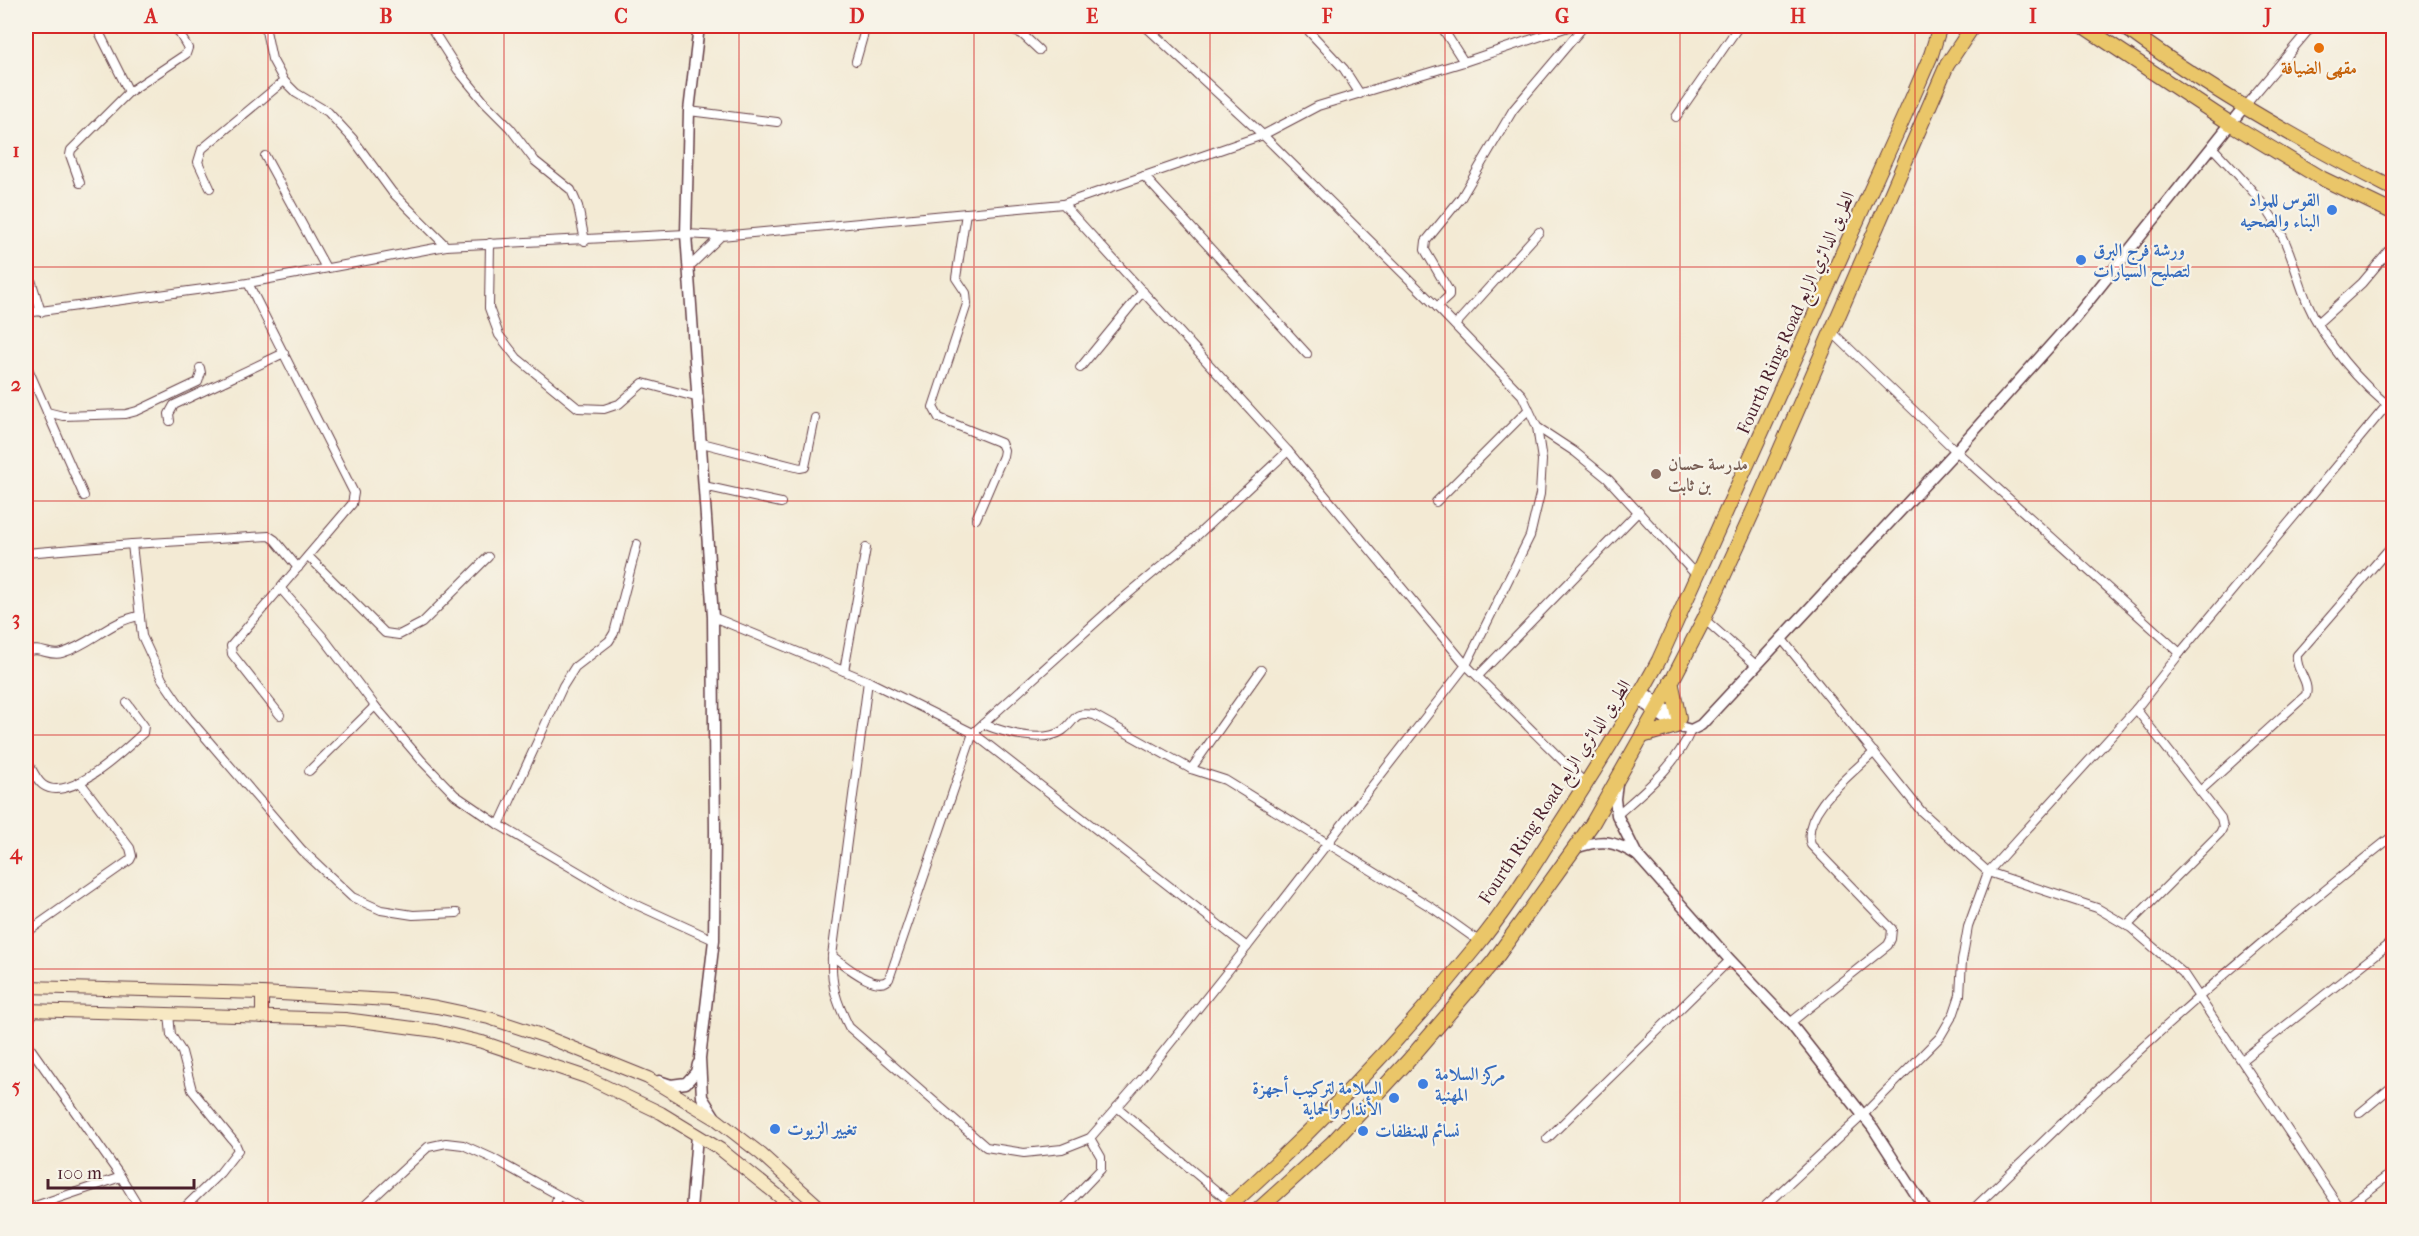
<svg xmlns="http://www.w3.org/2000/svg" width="2419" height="1236" font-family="'IM FELL French Canon',Amiri,serif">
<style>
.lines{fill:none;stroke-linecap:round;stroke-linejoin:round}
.minor-casing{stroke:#633d44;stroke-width:10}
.tertiary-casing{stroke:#633d44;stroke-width:13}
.secondary-casing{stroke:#633d44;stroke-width:14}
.primary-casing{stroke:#633d44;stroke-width:16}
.minor{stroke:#fff;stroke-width:8}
.tertiary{stroke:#fff;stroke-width:10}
.secondary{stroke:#f7e8c3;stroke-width:12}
.primary{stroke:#eac669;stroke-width:14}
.grid{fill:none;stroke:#d62828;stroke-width:1.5;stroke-opacity:0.55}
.food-dot{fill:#e8710a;stroke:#f7f3e8;stroke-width:2}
.shop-dot{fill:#3f7fe0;stroke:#f7f3e8;stroke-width:2}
.education-dot{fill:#8d6e63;stroke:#f7f3e8;stroke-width:2}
.labels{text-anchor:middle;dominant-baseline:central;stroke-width:4.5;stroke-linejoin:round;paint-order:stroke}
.food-label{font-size:18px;font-weight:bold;fill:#c56008;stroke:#f7f3e8}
.shop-label{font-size:18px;font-weight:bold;fill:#366cbe;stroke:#f7f3e8;text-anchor:start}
.street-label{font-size:18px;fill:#4a1f2b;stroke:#f7f3e8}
.education-label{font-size:18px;font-weight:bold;fill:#785e54;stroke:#f7f3e8;text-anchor:start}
.neatline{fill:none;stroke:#d62828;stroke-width:2}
.grid-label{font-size:20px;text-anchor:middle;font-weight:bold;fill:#d62828}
</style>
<rect width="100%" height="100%" fill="#f7f3e8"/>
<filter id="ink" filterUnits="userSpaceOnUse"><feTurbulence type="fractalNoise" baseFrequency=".0167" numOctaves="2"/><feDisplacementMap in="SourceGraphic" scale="12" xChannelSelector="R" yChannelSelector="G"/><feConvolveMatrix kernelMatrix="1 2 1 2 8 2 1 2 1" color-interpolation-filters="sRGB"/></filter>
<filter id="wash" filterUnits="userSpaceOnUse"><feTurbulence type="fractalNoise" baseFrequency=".008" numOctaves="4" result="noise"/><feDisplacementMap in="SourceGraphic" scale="24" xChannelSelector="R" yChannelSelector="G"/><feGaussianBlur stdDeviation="1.35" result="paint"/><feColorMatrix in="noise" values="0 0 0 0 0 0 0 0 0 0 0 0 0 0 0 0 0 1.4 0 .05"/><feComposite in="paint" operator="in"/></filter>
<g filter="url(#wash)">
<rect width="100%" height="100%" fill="#f3ead4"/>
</g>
<g filter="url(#ink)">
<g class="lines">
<defs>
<g id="minor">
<path d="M 96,26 L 129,92"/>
<path d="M 265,26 L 272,59 L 284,81 L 296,93 L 328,112 L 353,139 L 392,192 L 446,246"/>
<path d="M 430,26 L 458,70 L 485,103 L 510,128 L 535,161 L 571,190 L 578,206 L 585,241"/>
<path d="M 1000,26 L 1022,34 L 1039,50"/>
<path d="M 1304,26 L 1344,69 L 1360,94"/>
<path d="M 1441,26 L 1464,62"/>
<path d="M 856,61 L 866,26"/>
<path d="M 2243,108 L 2312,26"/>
<path d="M 689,111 L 777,122"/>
<path d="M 1676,117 L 1739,26"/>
<path d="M 2212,147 C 2236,173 2262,198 2279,229 C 2292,253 2297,278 2307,302 C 2324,342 2360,384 2394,410"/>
<path d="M 265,156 L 326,268"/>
<path d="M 1144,176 L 1307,354"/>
<path d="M 80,183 L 70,155 L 71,150 L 129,92 L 186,54 L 188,48 L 175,26"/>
<path d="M 210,188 L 198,162 L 202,149 L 284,81"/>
<path d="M 1063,204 L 1263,135 L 1318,106 L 1464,62 L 1571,26"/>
<path d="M 966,213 L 956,278 L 966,293 L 967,304 L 933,407 L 939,418 L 1001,443 L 1004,450 L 1003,456 L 976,519"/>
<path d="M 490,243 L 489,308 L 499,335 L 517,358 L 578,408 L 604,409 L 619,404 L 643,383 L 699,398"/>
<path d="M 26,264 L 41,312"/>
<path d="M 689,267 L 721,236"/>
<path d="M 248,283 L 354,493 L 352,504 L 231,646 L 232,654 L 280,715"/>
<path d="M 1437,307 L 1449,296 L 1449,291 L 1425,250 L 1426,241 L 1461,198 L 1513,110 L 1584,26"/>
<path d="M 26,313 L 248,283 L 446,246 L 686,234 L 721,236 L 1063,204 L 1288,451 L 1466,665 L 1586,784"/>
<path d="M 2318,323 L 2362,283 L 2394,245"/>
<path d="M 1455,325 L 1539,232"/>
<path d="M 1831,331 L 1956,451 L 2180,653"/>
<path d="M 26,364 L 47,412 L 63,416 L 126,414 L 137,411 L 198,382 L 201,373 L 200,368"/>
<path d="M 1080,368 L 1143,291"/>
<path d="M 47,412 L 84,496"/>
<path d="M 170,421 L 169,414 L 174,405 L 284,353"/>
<path d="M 1537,427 L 1575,452 L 1608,479 L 1697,576"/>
<path d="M 702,443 L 800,468 L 805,467 L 815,418"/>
<path d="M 704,486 L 781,503"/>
<path d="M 1436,502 L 1529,409"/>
<path d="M 132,544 L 269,536 L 275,540 L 298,568"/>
<path d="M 26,553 L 132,544 L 142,636 L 162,679 L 188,717 L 302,850 L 352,897 L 381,910 L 413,915 L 457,913"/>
<path d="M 308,556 L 385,633 L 399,635 L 422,623 L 488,557"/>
<path d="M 281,589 L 322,636 L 375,706 L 422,761 L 455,795 L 499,825 L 626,900 L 714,940"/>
<path d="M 713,617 L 868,681 L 973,733 L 1247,947"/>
<path d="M 1704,619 L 1757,666"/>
<path d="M 1781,638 L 1921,811 L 1988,872 L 2097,908 L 2131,928 L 2183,973 L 2341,1210"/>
<path d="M 26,652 C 41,646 49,657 62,653 C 90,645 111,620 140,616"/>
<path d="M 844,671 L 866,548"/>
<path d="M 1478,676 L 1639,511"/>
<path d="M 868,681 L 832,956 C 831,986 836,1001 849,1027 L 986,1147 L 1024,1153 L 1062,1149 L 1090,1138 L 1140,1081 L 1247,947 L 1466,665 L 1530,536 L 1540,494 L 1542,460 L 1537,427 L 1522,395 L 1437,307 L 1263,135 L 1145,26"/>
<path d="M 983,724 C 1003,732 1042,744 1062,731 C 1077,721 1071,711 1094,715 L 1191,769 L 1225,780 L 1434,909 L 1480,942"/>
<path d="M 26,758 C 30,766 36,780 43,785 C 69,804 126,749 143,733 L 144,726 L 127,703"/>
<path d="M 1191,769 L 1261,670"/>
<path d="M 309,771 L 375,706"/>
<path d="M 2200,791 L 2306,695 C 2310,681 2295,670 2297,655 L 2394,543"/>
<path d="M 1617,815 C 1644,791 1677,765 1691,730"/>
<path d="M 499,825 L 563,686 L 575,667 L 609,641 L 614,633 L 637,544"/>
<path d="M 2127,926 L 2220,833 L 2223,827 L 2221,818 L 2136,709"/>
<path d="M 26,933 L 130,860 L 132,856 L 130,848 L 80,782"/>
<path d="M 832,956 C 845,965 877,993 889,979 L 973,733 L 1115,605 L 1189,543 L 1288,451"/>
<path d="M 169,1014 L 171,1035 L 182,1052 L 192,1090 L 235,1143 L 238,1150 L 220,1173 L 182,1210"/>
<path d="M 1790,1023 L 1888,945 L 1891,939 L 1892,929 L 1811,845 C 1800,811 1852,774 1874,752"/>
<path d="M 26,1030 L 27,1023 L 36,1010"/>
<path d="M 26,1042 L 121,1177 L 141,1210"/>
<path d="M 2242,1060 L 2394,940"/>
<path d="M 1117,1107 L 1232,1204"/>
<path d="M 2360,1113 L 2394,1085"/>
<path d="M 1547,1139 L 1730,960"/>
<path d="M 26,1209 L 121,1177"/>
<path d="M 360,1210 L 428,1147 L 446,1143 L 463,1145 L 492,1158 L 585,1210"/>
<path d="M 553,1210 L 558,1195"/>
<path d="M 1062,1210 L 1101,1169 L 1101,1157 L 1090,1138"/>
<path d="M 1761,1210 L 1863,1115 L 1940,1037 L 1954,1013 L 1960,995 L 1962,961 L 1968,927 L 1988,872 L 2136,709 L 2180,653 L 2387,405"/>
<path d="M 1972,1210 C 2029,1156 2085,1100 2143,1047 C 2224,973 2308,903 2394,835"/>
<path d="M 2343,1210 L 2394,1171"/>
</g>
<g id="tertiary">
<path d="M 699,26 L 689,111 L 686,234 L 713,617 L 715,832 L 714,940 L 700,1058 L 702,1097 L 714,1116"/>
<path d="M 1642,691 L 1680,720"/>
<path d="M 1637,699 L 1676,726 L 1691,730 L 1701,725 L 1956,451 L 2075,318 L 2243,108"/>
<path d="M 1617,783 L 1615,799 L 1617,815 L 1637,855 L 1730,960 L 1790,1023 L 1873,1128 L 1926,1210"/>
<path d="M 1575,848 C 1602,839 1613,840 1637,855"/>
<path d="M 659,1081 L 671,1085 L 686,1083 L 696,1072 L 698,1064"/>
<path d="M 691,1210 L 697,1135"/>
</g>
<g id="secondary">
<path d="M 26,987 L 262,993 L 390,1000 L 437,1007 L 489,1018 L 544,1036 L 648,1078 L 716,1119 L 761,1154 L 823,1210"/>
<path d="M 26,1010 L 345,1019 L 436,1031 L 482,1042 L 586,1077 L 661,1113 L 720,1149 L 796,1210"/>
<path d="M 262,1017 L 262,993"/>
</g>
<g id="primary">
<path d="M 2083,26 L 2231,124 L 2319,177 L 2394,213"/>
<path d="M 2123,26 C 2208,89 2299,141 2394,189"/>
<path d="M 1671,681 L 1679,718"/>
<path d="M 1642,736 L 1676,726"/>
<path d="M 1225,1210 C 1317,1128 1401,1040 1478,944 C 1506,910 1529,872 1553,835 C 1590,778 1627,720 1659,660 L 1911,101 L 1931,55 L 1940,26"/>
<path d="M 1258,1210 L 1332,1143 L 1408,1061 L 1493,962 L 1592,824 L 1660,704 L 1704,619 L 1761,494 L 1947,65 L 1973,26"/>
</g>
</defs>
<!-- minor casing -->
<use href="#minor" class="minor-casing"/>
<!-- tertiary casing -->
<use href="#tertiary" class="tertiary-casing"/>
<!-- secondary casing -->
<use href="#secondary" class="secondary-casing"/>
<!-- primary casing -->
<use href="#primary" class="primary-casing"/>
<!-- minor -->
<use href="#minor" class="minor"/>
<!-- tertiary -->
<use href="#tertiary" class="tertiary"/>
<!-- secondary -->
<use href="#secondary" class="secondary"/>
<!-- primary -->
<use href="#primary" class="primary"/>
</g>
</g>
<!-- grid -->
<path class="grid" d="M 268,26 L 268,1210M 504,26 L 504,1210M 739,26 L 739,1210M 974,26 L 974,1210M 1210,26 L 1210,1210M 1445,26 L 1445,1210M 1680,26 L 1680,1210M 1915,26 L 1915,1210M 2151,26 L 2151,1210M 26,267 L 2394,267M 26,501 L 2394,501M 26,735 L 2394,735M 26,969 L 2394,969"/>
<!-- markers -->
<circle class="food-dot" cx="2319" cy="48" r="6"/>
<g class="shop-dot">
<circle cx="2332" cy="210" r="6"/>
<circle cx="2081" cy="260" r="6"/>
<circle cx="1423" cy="1084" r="6"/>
<circle cx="1394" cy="1098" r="6"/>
<circle cx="775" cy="1129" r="6"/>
<circle cx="1363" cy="1131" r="6"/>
</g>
<circle class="education-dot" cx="1656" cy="474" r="6"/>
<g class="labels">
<!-- food labels -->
<g class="food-label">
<text x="2319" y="68">مقهى الضيافة</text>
</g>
<!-- shop labels -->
<g class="shop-label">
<text x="2320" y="200" text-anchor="end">القوس للمواد<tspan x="2320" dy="21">البناء والصحيه</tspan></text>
<text x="2093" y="250">ورشة فرج البرق<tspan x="2093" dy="21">لتصليح السيارات</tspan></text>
<text x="1435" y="1074">مركز السلامة<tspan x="1435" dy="21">المهنية</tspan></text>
<text x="1382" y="1088" text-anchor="end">السلامة لتركيب أجهزة<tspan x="1382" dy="21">الأنذار والحماية</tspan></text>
<text x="787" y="1129">تغيير الزيوت</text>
<text x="1375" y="1131">نسائم للمنظفات</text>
</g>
<!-- street labels -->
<g class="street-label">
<text transform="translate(1796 313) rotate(-66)">Fourth Ring Road الطريق الدائري الرابع</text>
<text transform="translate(1555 792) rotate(-57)">Fourth Ring Road الطريق الدائري الرابع</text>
</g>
<!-- education labels -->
<g class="education-label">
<text x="1668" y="464">مدرسة حسان<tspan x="1668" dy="21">بن ثابت</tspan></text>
</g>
</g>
<!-- margin -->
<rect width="2419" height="1236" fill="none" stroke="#f7f3e8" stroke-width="66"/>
<!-- scale -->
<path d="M48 1179v9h146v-9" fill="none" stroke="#4a1f2b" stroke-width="3"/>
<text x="57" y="1179" font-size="18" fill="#4a1f2b" stroke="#f7f3e8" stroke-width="4.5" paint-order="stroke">100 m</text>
<rect x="33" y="33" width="2353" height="1170" class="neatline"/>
<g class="grid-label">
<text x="151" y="23">A</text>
<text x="386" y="23">B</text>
<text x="621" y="23">C</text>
<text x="857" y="23">D</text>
<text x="1092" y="23">E</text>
<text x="1327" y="23">F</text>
<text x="1562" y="23">G</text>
<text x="1798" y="23">H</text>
<text x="2033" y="23">I</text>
<text x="2268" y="23">J</text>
<text x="16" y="157">1</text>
<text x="16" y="391">2</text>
<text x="16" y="625">3</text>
<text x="16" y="859">4</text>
<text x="16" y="1093">5</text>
</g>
</svg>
